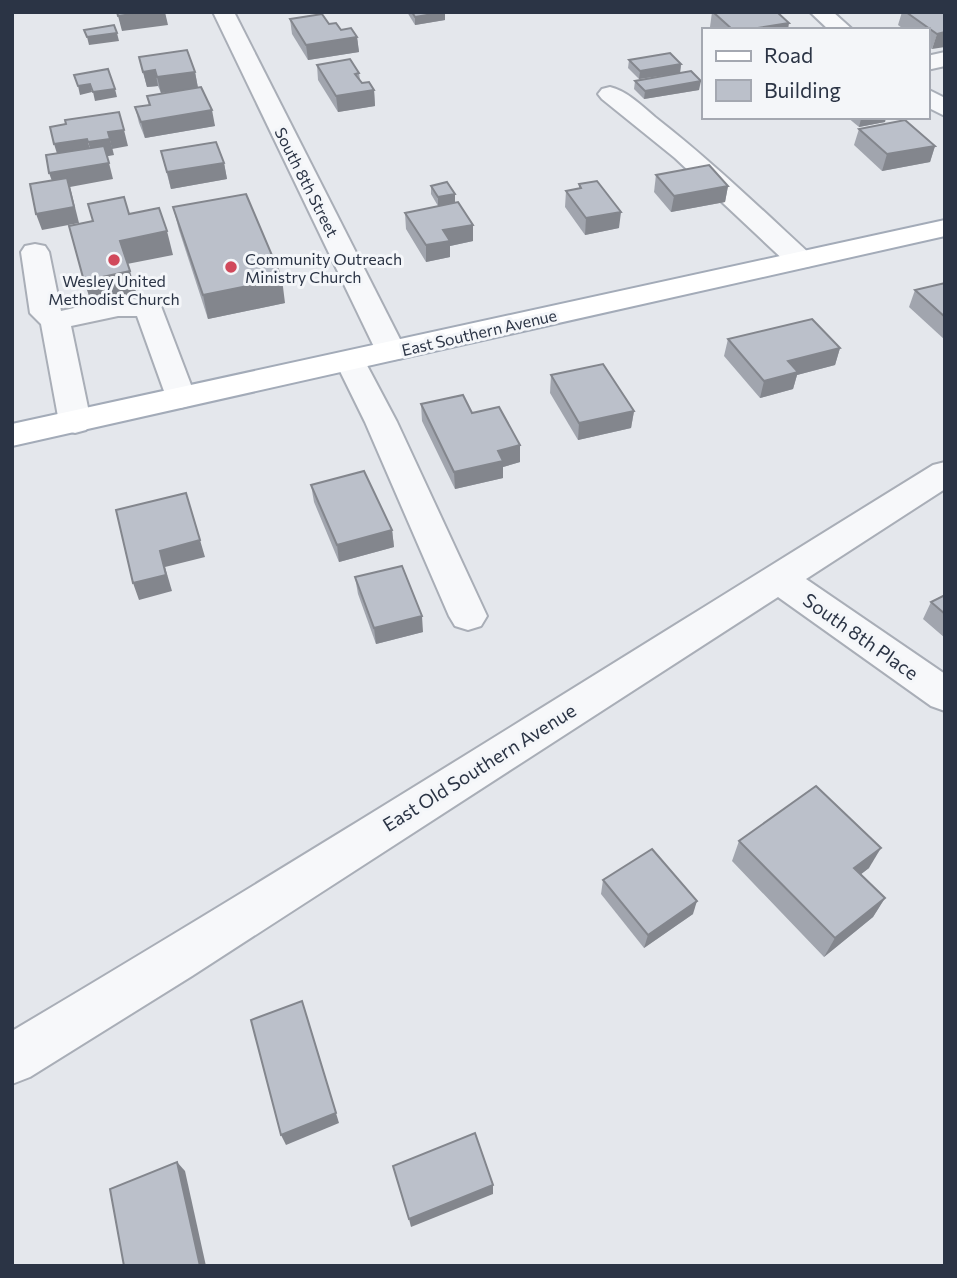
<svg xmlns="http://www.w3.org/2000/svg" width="957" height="1278" font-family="Commissioner,sans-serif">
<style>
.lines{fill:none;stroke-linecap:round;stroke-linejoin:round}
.minor-casing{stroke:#a9aeb7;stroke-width:4}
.major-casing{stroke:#a3abb8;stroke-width:4}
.minor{fill:#f7f8fa;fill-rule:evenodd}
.major{fill:#fff;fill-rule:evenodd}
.wall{fill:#a1a5ae}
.shaded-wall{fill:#83868d}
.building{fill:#bbc0ca;stroke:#83868d;stroke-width:2}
.poi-dot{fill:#d1495b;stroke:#f4f6f9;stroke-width:2.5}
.labels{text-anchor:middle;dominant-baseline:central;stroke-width:6;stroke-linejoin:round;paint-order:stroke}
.far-street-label{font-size:16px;fill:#2b3445;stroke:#f4f6f9}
.far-poi-label{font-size:16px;fill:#2b3445;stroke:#f4f6f9;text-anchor:start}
.street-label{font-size:19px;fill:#2b3445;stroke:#f4f6f9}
</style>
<rect width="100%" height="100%" fill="#e4e7ec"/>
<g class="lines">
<defs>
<g id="minor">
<path d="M 213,12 L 234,12 L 406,351 L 402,358 L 391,360 L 380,358 L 376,351 Z"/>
<path d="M 810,12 L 833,12 L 853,30 L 829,30 Z"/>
<path d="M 945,52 L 945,66 L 927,70 L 927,56 Z"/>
<path d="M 610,87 C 627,91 642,106 655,117 C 709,159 759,207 810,254 L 814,260 L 810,266 L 800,268 L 790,266 L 675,158 L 602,99 L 598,94 L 602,89 Z"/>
<path d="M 927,89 L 945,98 L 945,116 L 927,107 Z"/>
<path d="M 35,244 L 45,246 L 49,252 L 61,311 L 118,298 L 159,301 L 196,398 L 191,405 L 180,408 L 169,405 L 137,316 L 118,316 L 71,326 L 91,422 L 86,430 L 75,433 L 64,430 L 59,422 L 41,324 L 30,313 L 21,252 L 25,246 Z"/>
<path d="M 350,351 L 361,354 L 397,422 L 487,616 L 481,626 L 468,630 L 455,626 L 449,616 L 365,422 L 335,361 L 339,354 Z"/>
<path d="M 945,462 L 945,489 L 806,579 L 945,674 L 945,711 L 931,706 L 778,597 L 192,976 L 30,1077 L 12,1084 L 12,1031 C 322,847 627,654 933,465 Z"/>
</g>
<path id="major" d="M 945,220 L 945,236 L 12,446 L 12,424 Z"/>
</defs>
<!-- minor casing -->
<use href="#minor" class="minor-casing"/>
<!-- major casing -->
<use href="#major" class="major-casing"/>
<!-- minor -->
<use href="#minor" class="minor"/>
<!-- major -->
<use href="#major" class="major"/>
</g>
<!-- wall -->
<g class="wall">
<path d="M 407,12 L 445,12 L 445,20 L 415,25 Z"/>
<path d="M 712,12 L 788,30 L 713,30 L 710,27 Z"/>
<path d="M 902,12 L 945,12 L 932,49 L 927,46 L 927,30 L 905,30 L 898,25 Z"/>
<path d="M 290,19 L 329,24 L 357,37 L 359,52 L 308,60 L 292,34 Z"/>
<path d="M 139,57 L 195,72 L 198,88 L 215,126 L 145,138 L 139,123 L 135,107 L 149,105 L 147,96 L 193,88 L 161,93 L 158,86 L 147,87 Z"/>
<path d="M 629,60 L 681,64 L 680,73 L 639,79 L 628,68 Z"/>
<path d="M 317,65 L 359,73 L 360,80 L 362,83 L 374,90 L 375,106 L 338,112 L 318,80 Z"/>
<path d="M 635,81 L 699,90 L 644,99 L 634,89 Z"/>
<path d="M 847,117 L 886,117 L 885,122 L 859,127 Z"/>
<path d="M 859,129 L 935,146 L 930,162 L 882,171 L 854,145 Z"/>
<path d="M 161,151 L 224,163 L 227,179 L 171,189 Z"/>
<path d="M 656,175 L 728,186 L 725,202 L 671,212 L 654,192 Z"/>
<path d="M 579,184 L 619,228 L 585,235 L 565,207 L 566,191 L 579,189 Z"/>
<path d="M 431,186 L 455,194 L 455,203 L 473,225 L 473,241 L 450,246 L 450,257 L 426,262 L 406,229 L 405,213 L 438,206 L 431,194 Z"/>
<path d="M 173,207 L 285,303 L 208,319 L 179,230 Z"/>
<path d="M 945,283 L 945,340 L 909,307 L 915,290 Z"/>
<path d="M 728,339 L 840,348 L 835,365 L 797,375 L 793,389 L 760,398 L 724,356 Z"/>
<path d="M 551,375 L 634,411 L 631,428 L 578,440 L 550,393 Z"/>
<path d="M 421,404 L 472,413 L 520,445 L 520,462 L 503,467 L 503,478 L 455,489 L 422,421 Z"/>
<path d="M 311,485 L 392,530 L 394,547 L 339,562 L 314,502 Z"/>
<path d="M 355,577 L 423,632 L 376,644 L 358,594 Z"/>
<path d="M 945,593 L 945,638 L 923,619 L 931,602 L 943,595 Z"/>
<path d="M 739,841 L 869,868 L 861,874 L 885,898 L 873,917 L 824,957 L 732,861 Z"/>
<path d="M 603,880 L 693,914 L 644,948 L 601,894 Z"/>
</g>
<!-- shaded-wall -->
<g class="shaded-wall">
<path d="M 146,12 L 165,12 L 168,25 L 122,31 L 118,16 Z"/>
<path d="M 445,12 L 445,20 L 415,25 L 415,17 Z"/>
<path d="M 789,23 L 788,30 L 745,30 Z"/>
<path d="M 945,32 L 945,47 L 932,49 L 937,34 Z"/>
<path d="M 117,33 L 119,41 L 89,45 L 87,37 Z"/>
<path d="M 357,37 L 359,52 L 308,60 L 306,45 Z"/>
<path d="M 681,64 L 680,73 L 639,79 L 640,71 Z"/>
<path d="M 155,70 L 158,86 L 147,87 L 143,72 Z"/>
<path d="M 195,72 L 198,88 L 161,93 L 157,77 Z"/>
<path d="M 701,81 L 699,90 L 644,99 L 645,91 Z"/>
<path d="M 90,84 L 92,92 L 80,95 L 78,86 Z"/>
<path d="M 115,89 L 117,97 L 95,101 L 93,92 Z"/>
<path d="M 374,90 L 375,106 L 338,112 L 336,96 Z"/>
<path d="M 212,110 L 215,126 L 145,138 L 141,122 Z"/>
<path d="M 868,117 L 886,117 L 885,122 L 859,127 L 861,119 Z"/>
<path d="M 124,130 L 128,146 L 112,149 L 108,132 Z"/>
<path d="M 87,139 L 92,155 L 59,160 L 54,144 Z"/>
<path d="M 110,139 L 114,155 L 93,159 L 88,142 Z"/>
<path d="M 935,146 L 930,162 L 882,171 L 887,154 Z"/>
<path d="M 109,163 L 113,179 L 70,187 L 79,223 L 42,230 L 36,214 L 55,189 L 49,173 Z"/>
<path d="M 224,163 L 227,179 L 171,189 L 167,172 Z"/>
<path d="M 728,186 L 725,202 L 671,212 L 674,196 Z"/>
<path d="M 455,194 L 455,203 L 438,206 L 438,197 Z"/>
<path d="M 621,212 L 619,228 L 585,235 L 586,218 Z"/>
<path d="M 473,225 L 473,241 L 450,246 L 450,257 L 426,262 L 426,245 L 443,230 Z"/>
<path d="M 167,231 L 173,255 L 127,264 L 120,241 Z"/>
<path d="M 130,271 L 137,295 L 92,305 L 84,281 Z"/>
<path d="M 282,279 L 285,303 L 208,319 L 203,295 Z"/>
<path d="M 840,348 L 835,365 L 797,375 L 793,389 L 760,398 L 764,381 L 788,361 Z"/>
<path d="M 634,411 L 631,428 L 578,440 L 579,423 Z"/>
<path d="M 520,445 L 520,462 L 503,467 L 503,478 L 455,489 L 454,472 L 498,451 Z"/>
<path d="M 392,530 L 394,547 L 339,562 L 337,545 Z"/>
<path d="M 200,540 L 205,557 L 165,567 L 172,591 L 139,600 L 133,583 L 160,551 Z"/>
<path d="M 422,616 L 423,632 L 376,644 L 374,628 Z"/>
<path d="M 881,848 L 869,868 L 843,888 L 854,868 Z"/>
<path d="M 885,898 L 873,917 L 824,957 L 835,938 Z"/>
<path d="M 697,901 L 693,914 L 644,948 L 648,935 Z"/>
<path d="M 302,1001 L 339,1123 L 286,1145 L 281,1135 Z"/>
<path d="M 177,1162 L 185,1171 L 206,1266 L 200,1266 Z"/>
<path d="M 493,1185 L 493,1194 L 411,1227 L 409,1219 Z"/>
</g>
<!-- building -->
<g class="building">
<path d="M 117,12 L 146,12 L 118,16 Z"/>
<path d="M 412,12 L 445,12 L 415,17 Z"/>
<path d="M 713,12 L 777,12 L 789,23 L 745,30 L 733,30 Z"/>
<path d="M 906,12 L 945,12 L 945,32 L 937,34 Z"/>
<path d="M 322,14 L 329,24 L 336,23 L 341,30 L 351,28 L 357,37 L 306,45 L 290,19 Z"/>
<path d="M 114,25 L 117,33 L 87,37 L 84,30 Z"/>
<path d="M 187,50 L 195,72 L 157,77 L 155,70 L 143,72 L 139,57 Z"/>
<path d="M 670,53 L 681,64 L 640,71 L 629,60 Z"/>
<path d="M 350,59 L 359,73 L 355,74 L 362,83 L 369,82 L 374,90 L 336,96 L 317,65 Z"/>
<path d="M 108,69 L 115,89 L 93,92 L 90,84 L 78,86 L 74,75 Z"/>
<path d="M 691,71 L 701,81 L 645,91 L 635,81 Z"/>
<path d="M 201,87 L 212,110 L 141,122 L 135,107 L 150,105 L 147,96 Z"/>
<path d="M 119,112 L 124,130 L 108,132 L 110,139 L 88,142 L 87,139 L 54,144 L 50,127 L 66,124 L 65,120 Z"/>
<path d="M 905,120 L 935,146 L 887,154 L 859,129 Z"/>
<path d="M 216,142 L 224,163 L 167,172 L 161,151 Z"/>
<path d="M 104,146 L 109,163 L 49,173 L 46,155 Z"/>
<path d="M 709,165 L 728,186 L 674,196 L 656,175 Z"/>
<path d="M 67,178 L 74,207 L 36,214 L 30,184 Z"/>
<path d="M 597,181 L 621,212 L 586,218 L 566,191 L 581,188 L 579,184 Z"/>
<path d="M 447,182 L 455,194 L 438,197 L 431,186 Z"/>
<path d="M 246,194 L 282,279 L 203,295 L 173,207 Z"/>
<path d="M 124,197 L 129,214 L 159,208 L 167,231 L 120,241 L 130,271 L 84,281 L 69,226 L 93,221 L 88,204 Z"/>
<path d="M 458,202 L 473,225 L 443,230 L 450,241 L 426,245 L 405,213 Z"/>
<path d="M 945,283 L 945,317 L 915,290 Z"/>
<path d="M 812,319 L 840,348 L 788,361 L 798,372 L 764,381 L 728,339 Z"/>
<path d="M 603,364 L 634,411 L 579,423 L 551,375 Z"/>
<path d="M 463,395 L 472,413 L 499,407 L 520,445 L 498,451 L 503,461 L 454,472 L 421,404 Z"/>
<path d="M 364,471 L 392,530 L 337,545 L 311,485 Z"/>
<path d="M 186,493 L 200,540 L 160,551 L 166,575 L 133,583 L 116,510 Z"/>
<path d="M 402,566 L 422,616 L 374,628 L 355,577 Z"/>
<path d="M 945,595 L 945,614 L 931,602 Z"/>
<path d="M 816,786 L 881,848 L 854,868 L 885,898 L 835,938 L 739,841 Z"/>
<path d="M 652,849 L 697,901 L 648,935 L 603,880 Z"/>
<path d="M 302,1001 L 336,1113 L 281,1135 L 251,1020 Z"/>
<path d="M 475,1133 L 493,1185 L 409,1219 L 393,1166 Z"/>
<path d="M 177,1162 L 200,1266 L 124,1266 L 110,1189 Z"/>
</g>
<!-- markers -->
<g class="poi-dot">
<circle cx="114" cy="260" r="7"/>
<circle cx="231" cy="267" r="7"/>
</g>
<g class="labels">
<!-- far-street labels -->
<g class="far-street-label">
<text transform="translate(307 182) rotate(63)">South 8th Street</text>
<text transform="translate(479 332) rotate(-13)">East Southern Avenue</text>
</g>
<!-- far-poi labels -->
<g class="far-poi-label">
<text x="245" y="258">Community Outreach<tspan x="245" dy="18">Ministry Church</tspan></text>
<text x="114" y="280" text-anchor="middle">Wesley United<tspan x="114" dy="18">Methodist Church</tspan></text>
</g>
<!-- street labels -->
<g class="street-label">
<text transform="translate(861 636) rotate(35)">South 8th Place</text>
<text transform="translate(479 767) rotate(-32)">East Old Southern Avenue</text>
</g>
</g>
<!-- border -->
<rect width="957" height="1278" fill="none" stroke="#2b3445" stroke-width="28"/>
<!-- legend -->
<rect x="702" y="28" width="228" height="91" fill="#f4f6f9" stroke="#a4a8b1" stroke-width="2"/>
<rect x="716" y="51" width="35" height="10" fill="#ffffff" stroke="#a4a8b1" stroke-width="2"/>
<text x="764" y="63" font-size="21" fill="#2b3445">Road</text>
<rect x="716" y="80" width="35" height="21" fill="#bbc0ca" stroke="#a4a8b1" stroke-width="2"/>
<text x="764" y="98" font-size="21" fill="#2b3445">Building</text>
</svg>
